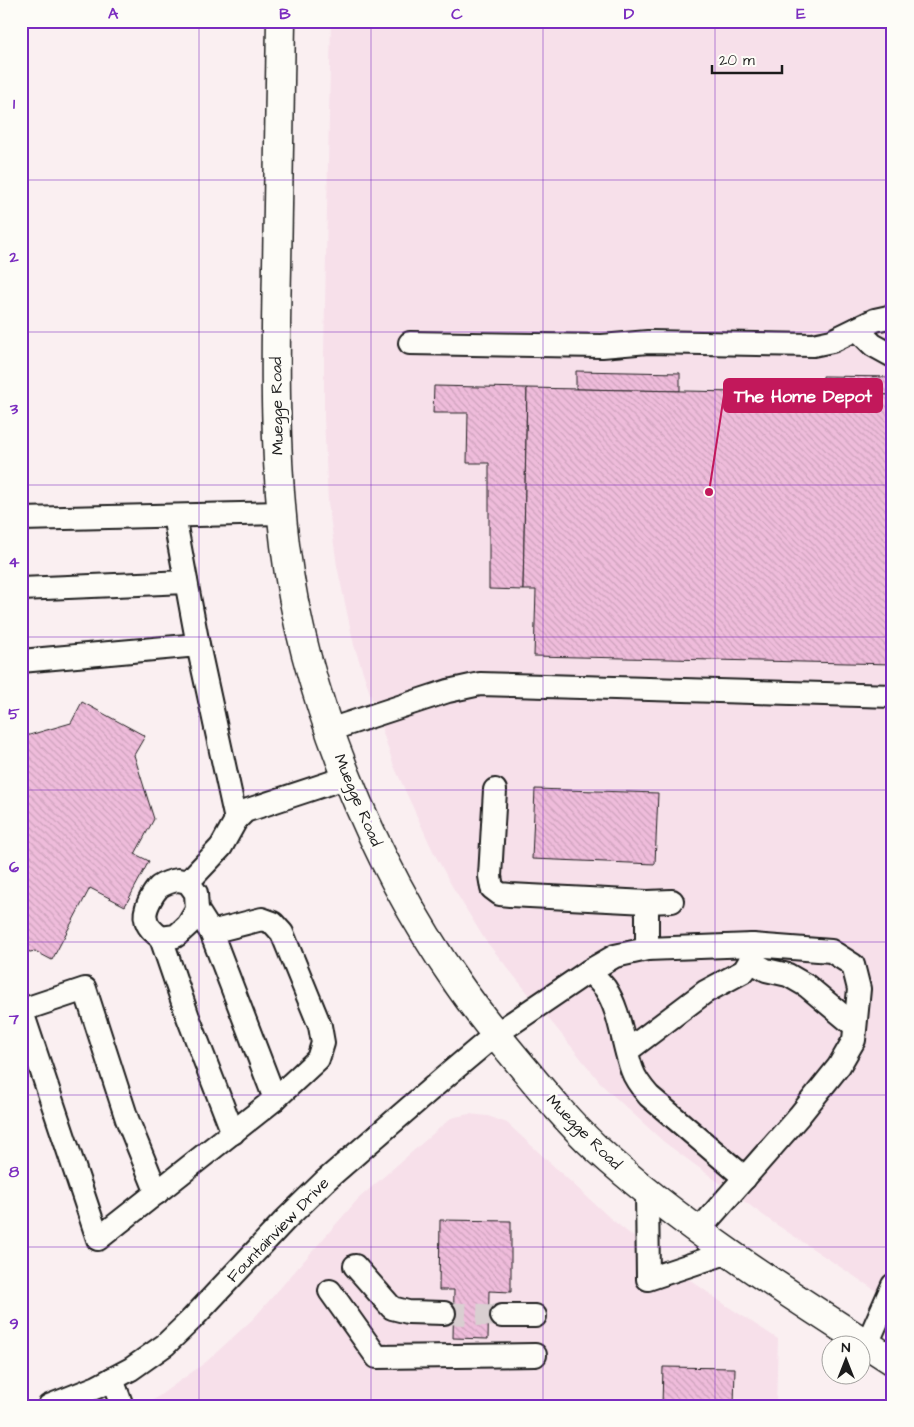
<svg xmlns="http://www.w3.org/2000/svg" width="914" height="1427" font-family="'Architects Daughter',sans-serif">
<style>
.built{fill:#f7e0ea}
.building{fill:url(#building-back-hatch);stroke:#1c1c1c}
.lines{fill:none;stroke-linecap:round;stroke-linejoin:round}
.minor-tunnel{stroke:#d9cfd1;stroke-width:22;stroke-dasharray:22 11;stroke-linecap:butt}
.minor-casing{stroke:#1c1c1c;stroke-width:26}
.major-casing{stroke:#1c1c1c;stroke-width:31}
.minor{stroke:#fdfcf7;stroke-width:22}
.major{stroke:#fdfcf7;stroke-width:28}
.grid{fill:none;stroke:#7b2cbf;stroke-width:1;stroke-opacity:0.55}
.labels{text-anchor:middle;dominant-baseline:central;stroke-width:5;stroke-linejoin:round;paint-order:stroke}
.street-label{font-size:16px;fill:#1c1c1c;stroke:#fdfcf7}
.leader{fill:none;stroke:#c2185b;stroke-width:2}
.callout-dot{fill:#c2185b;stroke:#fdfcf7;stroke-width:2}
.callout{fill:#c2185b;stroke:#c2185b;stroke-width:2}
.callout-label{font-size:18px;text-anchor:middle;font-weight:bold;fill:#fff}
.neatline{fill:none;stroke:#7b2cbf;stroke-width:2}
.grid-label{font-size:16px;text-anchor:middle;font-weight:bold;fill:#7b2cbf}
</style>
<defs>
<pattern id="building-back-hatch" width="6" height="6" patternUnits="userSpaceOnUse" patternTransform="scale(1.25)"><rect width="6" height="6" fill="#efbcdb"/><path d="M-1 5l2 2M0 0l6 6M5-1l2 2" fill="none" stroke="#cca1bb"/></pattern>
</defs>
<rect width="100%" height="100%" fill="#faeff1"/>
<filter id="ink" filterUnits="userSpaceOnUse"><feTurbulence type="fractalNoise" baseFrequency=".02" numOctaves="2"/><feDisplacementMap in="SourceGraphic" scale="10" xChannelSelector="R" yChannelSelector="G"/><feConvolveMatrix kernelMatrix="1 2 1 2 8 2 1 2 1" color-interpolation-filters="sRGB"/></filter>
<g filter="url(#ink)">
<!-- built -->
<g class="built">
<path d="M 331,21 L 893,21 L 893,1302 L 771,1221 L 664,1142 L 604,1087 L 485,940 L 452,886 L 432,849 L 394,766 L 354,645 L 337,566 L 328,502 L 324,418 L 324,353 Z"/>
<path d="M 469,1114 L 488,1116 L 507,1123 L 610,1218 L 665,1262 L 727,1306 L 778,1339 L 776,1406 L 153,1406 L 152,1401 L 206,1362 L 254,1318 L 358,1199 L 451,1118 Z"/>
</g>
<!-- building -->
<g class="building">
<path d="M 576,371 L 680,373 L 680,391 L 576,389 Z"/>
<path d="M 823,376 L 893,377 L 893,395 L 823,394 Z"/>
<path d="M 434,386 L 527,388 L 523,590 L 489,589 L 489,463 L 467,463 L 468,413 L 433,413 Z"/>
<path d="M 527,388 L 893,395 L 893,664 L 534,656 L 536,590 L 523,590 Z"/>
<path d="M 82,702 L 145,736 L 134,755 L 154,819 L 135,854 L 149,861 L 125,906 L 90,888 L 52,960 L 35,951 L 30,952 L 21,948 L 21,734 L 26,736 L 71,723 Z"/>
<path d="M 535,789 L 658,793 L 655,864 L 532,859 Z"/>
<path d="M 440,1220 L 511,1221 L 511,1292 L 489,1291 L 488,1339 L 453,1338 L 454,1290 L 439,1290 Z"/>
<path d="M 663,1367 L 735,1368 L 734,1406 L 662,1406 Z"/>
</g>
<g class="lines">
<!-- minor-tunnel -->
<path class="minor-tunnel" d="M 444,1313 L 502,1316"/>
<defs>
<g id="minor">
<path d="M 857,329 L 873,345 L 893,356"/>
<path d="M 410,343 L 602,346 L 648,342 L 813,345 L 832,341 L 875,320 L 893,316"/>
<path d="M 174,516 L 198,645"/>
<path d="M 21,519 L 282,513"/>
<path d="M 21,589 L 186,582"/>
<path d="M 21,661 L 198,645 L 236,820"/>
<path d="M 329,730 L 448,691 L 480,684 L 893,696"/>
<path d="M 495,790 L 490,876 L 492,888 L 500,894 L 510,895 L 647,902 L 647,949"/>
<path d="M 178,880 L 188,882 L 196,893 L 197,910 L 188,925 L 176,936 L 161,938 C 155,933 147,927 146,919 C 143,910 153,893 159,887 C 165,883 171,881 178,880 Z"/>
<path d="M 188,882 L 221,847 L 236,820 L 245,811 L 348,777"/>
<path d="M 647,902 L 672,901"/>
<path d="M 211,932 L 275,1099"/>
<path d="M 161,938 L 188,1017 L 233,1133"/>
<path d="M 750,961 L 766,970 L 788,975 L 807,986 L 855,1026"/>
<path d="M 589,971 C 594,976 600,982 605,988 C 621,1012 622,1043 632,1070 C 635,1079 642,1088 649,1096 L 745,1178"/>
<path d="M 21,1009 L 98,1239 L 275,1099 L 318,1059 L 323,1043 L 320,1026 L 282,933 L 273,923 L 262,919 L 211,932 L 197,910"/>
<path d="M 22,1010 L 85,989 L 127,1119 L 157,1193"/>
<path d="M 627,1051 L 705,992 L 744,971 L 750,961 L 752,945"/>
<path d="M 647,1191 L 648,1279 L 729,1252"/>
<path d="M 355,1266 L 392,1308 L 408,1312 L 444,1313"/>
<path d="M 330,1291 L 377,1357 L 535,1355"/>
<path d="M 502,1316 L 535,1316"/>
<path d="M 867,1344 L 893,1285"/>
<path d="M 112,1379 L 122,1406"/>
<path d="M 49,1406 L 97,1387 L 131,1369 L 165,1345 L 191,1320 L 286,1219 L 326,1180 L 446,1076 L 496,1034 L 589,971 L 615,956 L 647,949 L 752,945 L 831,951 L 853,965 L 859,989 L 854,1040 L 839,1066 L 799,1116 L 699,1230"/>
</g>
<path id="major" d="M 281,21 C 280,103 278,185 277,267 C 275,360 274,453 285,545 C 303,694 372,862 458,984 C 476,1010 496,1035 517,1060 C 542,1090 567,1121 596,1148 C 685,1229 792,1296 893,1361"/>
</defs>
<!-- minor casing -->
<use href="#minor" class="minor-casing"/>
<!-- major casing -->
<use href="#major" class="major-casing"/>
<!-- minor -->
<use href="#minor" class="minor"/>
<!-- major -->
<use href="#major" class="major"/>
</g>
</g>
<!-- grid -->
<path class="grid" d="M 199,21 L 199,1406M 371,21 L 371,1406M 543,21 L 543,1406M 715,21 L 715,1406M 21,180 L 893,180M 21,332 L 893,332M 21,485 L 893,485M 21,637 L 893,637M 21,790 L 893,790M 21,942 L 893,942M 21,1095 L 893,1095M 21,1247 L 893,1247"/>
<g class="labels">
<!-- street labels -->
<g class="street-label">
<text transform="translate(277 406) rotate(-91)">Muegge Road</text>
<text transform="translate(358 800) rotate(67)">Muegge Road</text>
<text transform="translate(584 1132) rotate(45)">Muegge Road</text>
<text transform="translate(278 1230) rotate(-46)">Fountainview Drive</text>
</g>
</g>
<!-- callouts -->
<path class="leader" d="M709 492L724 395"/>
<circle class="callout-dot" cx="709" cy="492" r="5"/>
<rect class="callout" x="724" y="379" width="158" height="33" rx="5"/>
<g class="callout-label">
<text x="803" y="402">The Home Depot</text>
</g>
<!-- margin -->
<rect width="914" height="1427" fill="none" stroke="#fdfcf7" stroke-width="55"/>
<!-- north arrow -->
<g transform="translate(846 1360)"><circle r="24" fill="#fdfcf7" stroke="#a3a29f"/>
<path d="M0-4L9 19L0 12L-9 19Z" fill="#1c1c1c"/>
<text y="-8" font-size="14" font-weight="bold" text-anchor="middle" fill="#1c1c1c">N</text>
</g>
<!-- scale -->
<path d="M712 65v8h70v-8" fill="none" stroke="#1c1c1c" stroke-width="2.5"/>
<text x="719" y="65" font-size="15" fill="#1c1c1c" stroke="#fdfcf7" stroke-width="4" paint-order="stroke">20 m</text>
<rect x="28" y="28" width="858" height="1372" class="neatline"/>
<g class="grid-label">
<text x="113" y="19">A</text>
<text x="285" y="19">B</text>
<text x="457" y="19">C</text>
<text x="629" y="19">D</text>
<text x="801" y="19">E</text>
<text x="14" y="109">1</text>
<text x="14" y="262">2</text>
<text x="14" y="414">3</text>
<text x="14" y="567">4</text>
<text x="14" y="719">5</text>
<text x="14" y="872">6</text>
<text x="14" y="1024">7</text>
<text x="14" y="1177">8</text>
<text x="14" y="1329">9</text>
</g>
</svg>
